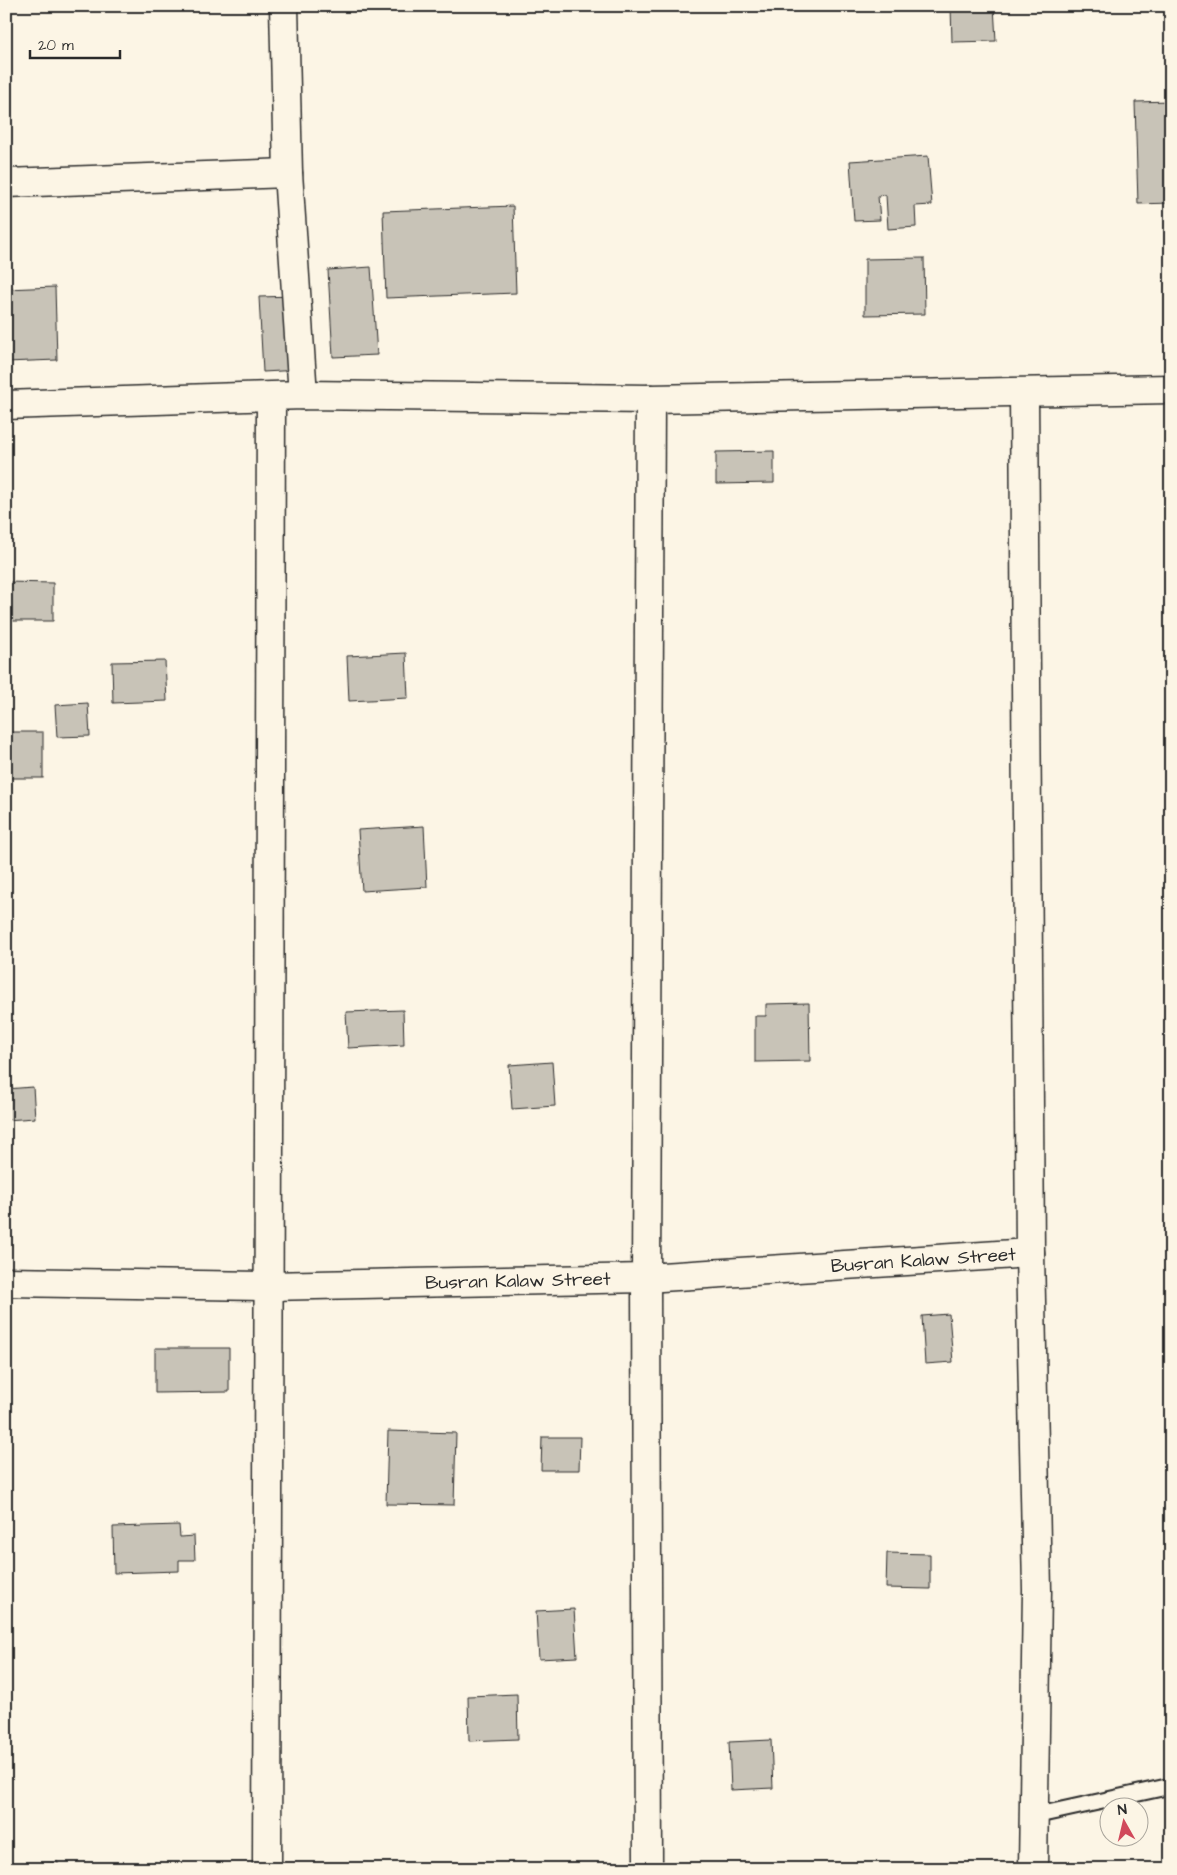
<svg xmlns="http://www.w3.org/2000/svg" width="1177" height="1875" font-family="'Architects Daughter',sans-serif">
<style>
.building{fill:#c8c3b7;stroke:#2b2b2b}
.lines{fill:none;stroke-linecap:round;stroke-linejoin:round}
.lane-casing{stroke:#2b2b2b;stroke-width:19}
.street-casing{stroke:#2b2b2b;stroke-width:31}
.lane{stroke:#fcf5e5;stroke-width:15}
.street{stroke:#fcf5e5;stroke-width:28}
.labels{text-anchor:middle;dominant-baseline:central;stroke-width:4;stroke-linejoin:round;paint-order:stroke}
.street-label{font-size:19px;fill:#2b2b2b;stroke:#fcf5e5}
</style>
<rect width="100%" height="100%" fill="#fcf5e5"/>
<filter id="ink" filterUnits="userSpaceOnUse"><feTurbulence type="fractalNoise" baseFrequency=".02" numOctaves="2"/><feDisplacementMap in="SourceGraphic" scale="10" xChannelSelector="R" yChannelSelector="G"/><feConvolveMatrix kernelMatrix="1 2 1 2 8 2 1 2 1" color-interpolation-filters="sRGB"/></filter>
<g filter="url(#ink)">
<!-- building -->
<g class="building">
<path d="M 951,6 L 994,6 L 996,41 L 952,42 Z"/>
<path d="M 1171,101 L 1171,203 L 1138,204 L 1135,102 Z"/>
<path d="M 928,156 L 932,205 L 915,206 L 916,227 L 888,229 L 886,195 L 878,196 L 880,220 L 854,221 L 850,161 Z"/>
<path d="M 513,206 L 516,293 L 386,298 L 383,211 Z"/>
<path d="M 924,258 L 925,314 L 865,315 L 865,259 Z"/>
<path d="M 371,267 L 377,355 L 333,357 L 328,270 Z"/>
<path d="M 55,287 L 57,360 L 6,362 L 6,289 Z"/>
<path d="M 295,296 L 299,370 L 263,372 L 259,297 Z"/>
<path d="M 774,451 L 774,483 L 716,484 L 716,452 Z"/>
<path d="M 7,582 L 53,583 L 53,621 L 6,621 Z"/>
<path d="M 406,653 L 408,698 L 349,701 L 347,656 Z"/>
<path d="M 165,661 L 167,701 L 113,703 L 112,662 Z"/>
<path d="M 88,703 L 90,736 L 57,737 L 55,705 Z"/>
<rect x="6" y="732" width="37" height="46"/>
<path d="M 424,826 L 427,887 L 362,891 L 358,830 Z"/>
<path d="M 809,1003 L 810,1061 L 755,1062 L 755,1016 L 766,1016 L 766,1004 Z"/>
<path d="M 403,1010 L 404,1045 L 348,1048 L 346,1012 Z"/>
<path d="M 552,1062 L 555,1106 L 512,1109 L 509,1065 Z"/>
<path d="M 33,1087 L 35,1118 L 6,1120 L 6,1089 Z"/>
<path d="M 949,1314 L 953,1362 L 925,1364 L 922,1316 Z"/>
<path d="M 155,1348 L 229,1348 L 229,1392 L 155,1393 Z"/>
<path d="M 388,1431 L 456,1433 L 454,1505 L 386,1504 Z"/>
<path d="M 542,1437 L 580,1437 L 579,1470 L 541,1470 Z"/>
<path d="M 179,1525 L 180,1537 L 194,1536 L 195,1560 L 179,1560 L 179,1571 L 114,1573 L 113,1527 Z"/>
<path d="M 887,1553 L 930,1554 L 930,1589 L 886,1588 Z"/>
<path d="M 574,1609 L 577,1657 L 539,1659 L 536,1611 Z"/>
<path d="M 517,1694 L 518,1739 L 469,1741 L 468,1696 Z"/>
<path d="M 771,1740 L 773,1788 L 731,1790 L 729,1742 Z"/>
<path d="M 58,1862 L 58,1869 L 6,1869 L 6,1867 Z"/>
</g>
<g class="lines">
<defs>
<path id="lane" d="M 1034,1816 L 1171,1786"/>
<g id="street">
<path d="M 284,6 L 288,173 L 303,395"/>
<path d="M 6,183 L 288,173"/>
<path d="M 1024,393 L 1030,1253 L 1037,1590 L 1033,1869"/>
<path d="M 6,405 L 303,395 L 650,399 L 1171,389"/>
<path id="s1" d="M 6,1282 L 268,1286 L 646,1278 L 1030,1253"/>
<path d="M 267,1869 L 271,397"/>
<path d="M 648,1869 L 646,1278 L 650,399"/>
</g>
</defs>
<!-- lane casing -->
<use href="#lane" class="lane-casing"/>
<!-- street casing -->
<use href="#street" class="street-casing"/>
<!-- lane -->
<use href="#lane" class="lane"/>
<!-- street -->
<use href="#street" class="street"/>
</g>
</g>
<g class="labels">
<!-- street labels -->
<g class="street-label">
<text stroke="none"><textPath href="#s1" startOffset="918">Busran Kalaw Street</textPath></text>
<text stroke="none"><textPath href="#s1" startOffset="512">Busran Kalaw Street</textPath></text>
</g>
</g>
<!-- margin -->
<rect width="1177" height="1875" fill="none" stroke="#fcf5e5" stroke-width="25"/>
<rect x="12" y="12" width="1152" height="1850" fill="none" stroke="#2b2b2b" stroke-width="2" filter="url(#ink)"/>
<!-- north arrow -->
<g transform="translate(1124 1822) rotate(352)"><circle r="24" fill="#fcf5e5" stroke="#a8a49b"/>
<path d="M0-4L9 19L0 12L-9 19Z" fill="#d1495b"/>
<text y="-8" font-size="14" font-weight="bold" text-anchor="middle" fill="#2b2b2b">N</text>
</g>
<!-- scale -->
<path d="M30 50v8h90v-8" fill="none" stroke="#2b2b2b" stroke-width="2.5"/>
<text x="38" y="50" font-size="15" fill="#2b2b2b" stroke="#fcf5e5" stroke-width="4" paint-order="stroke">20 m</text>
</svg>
